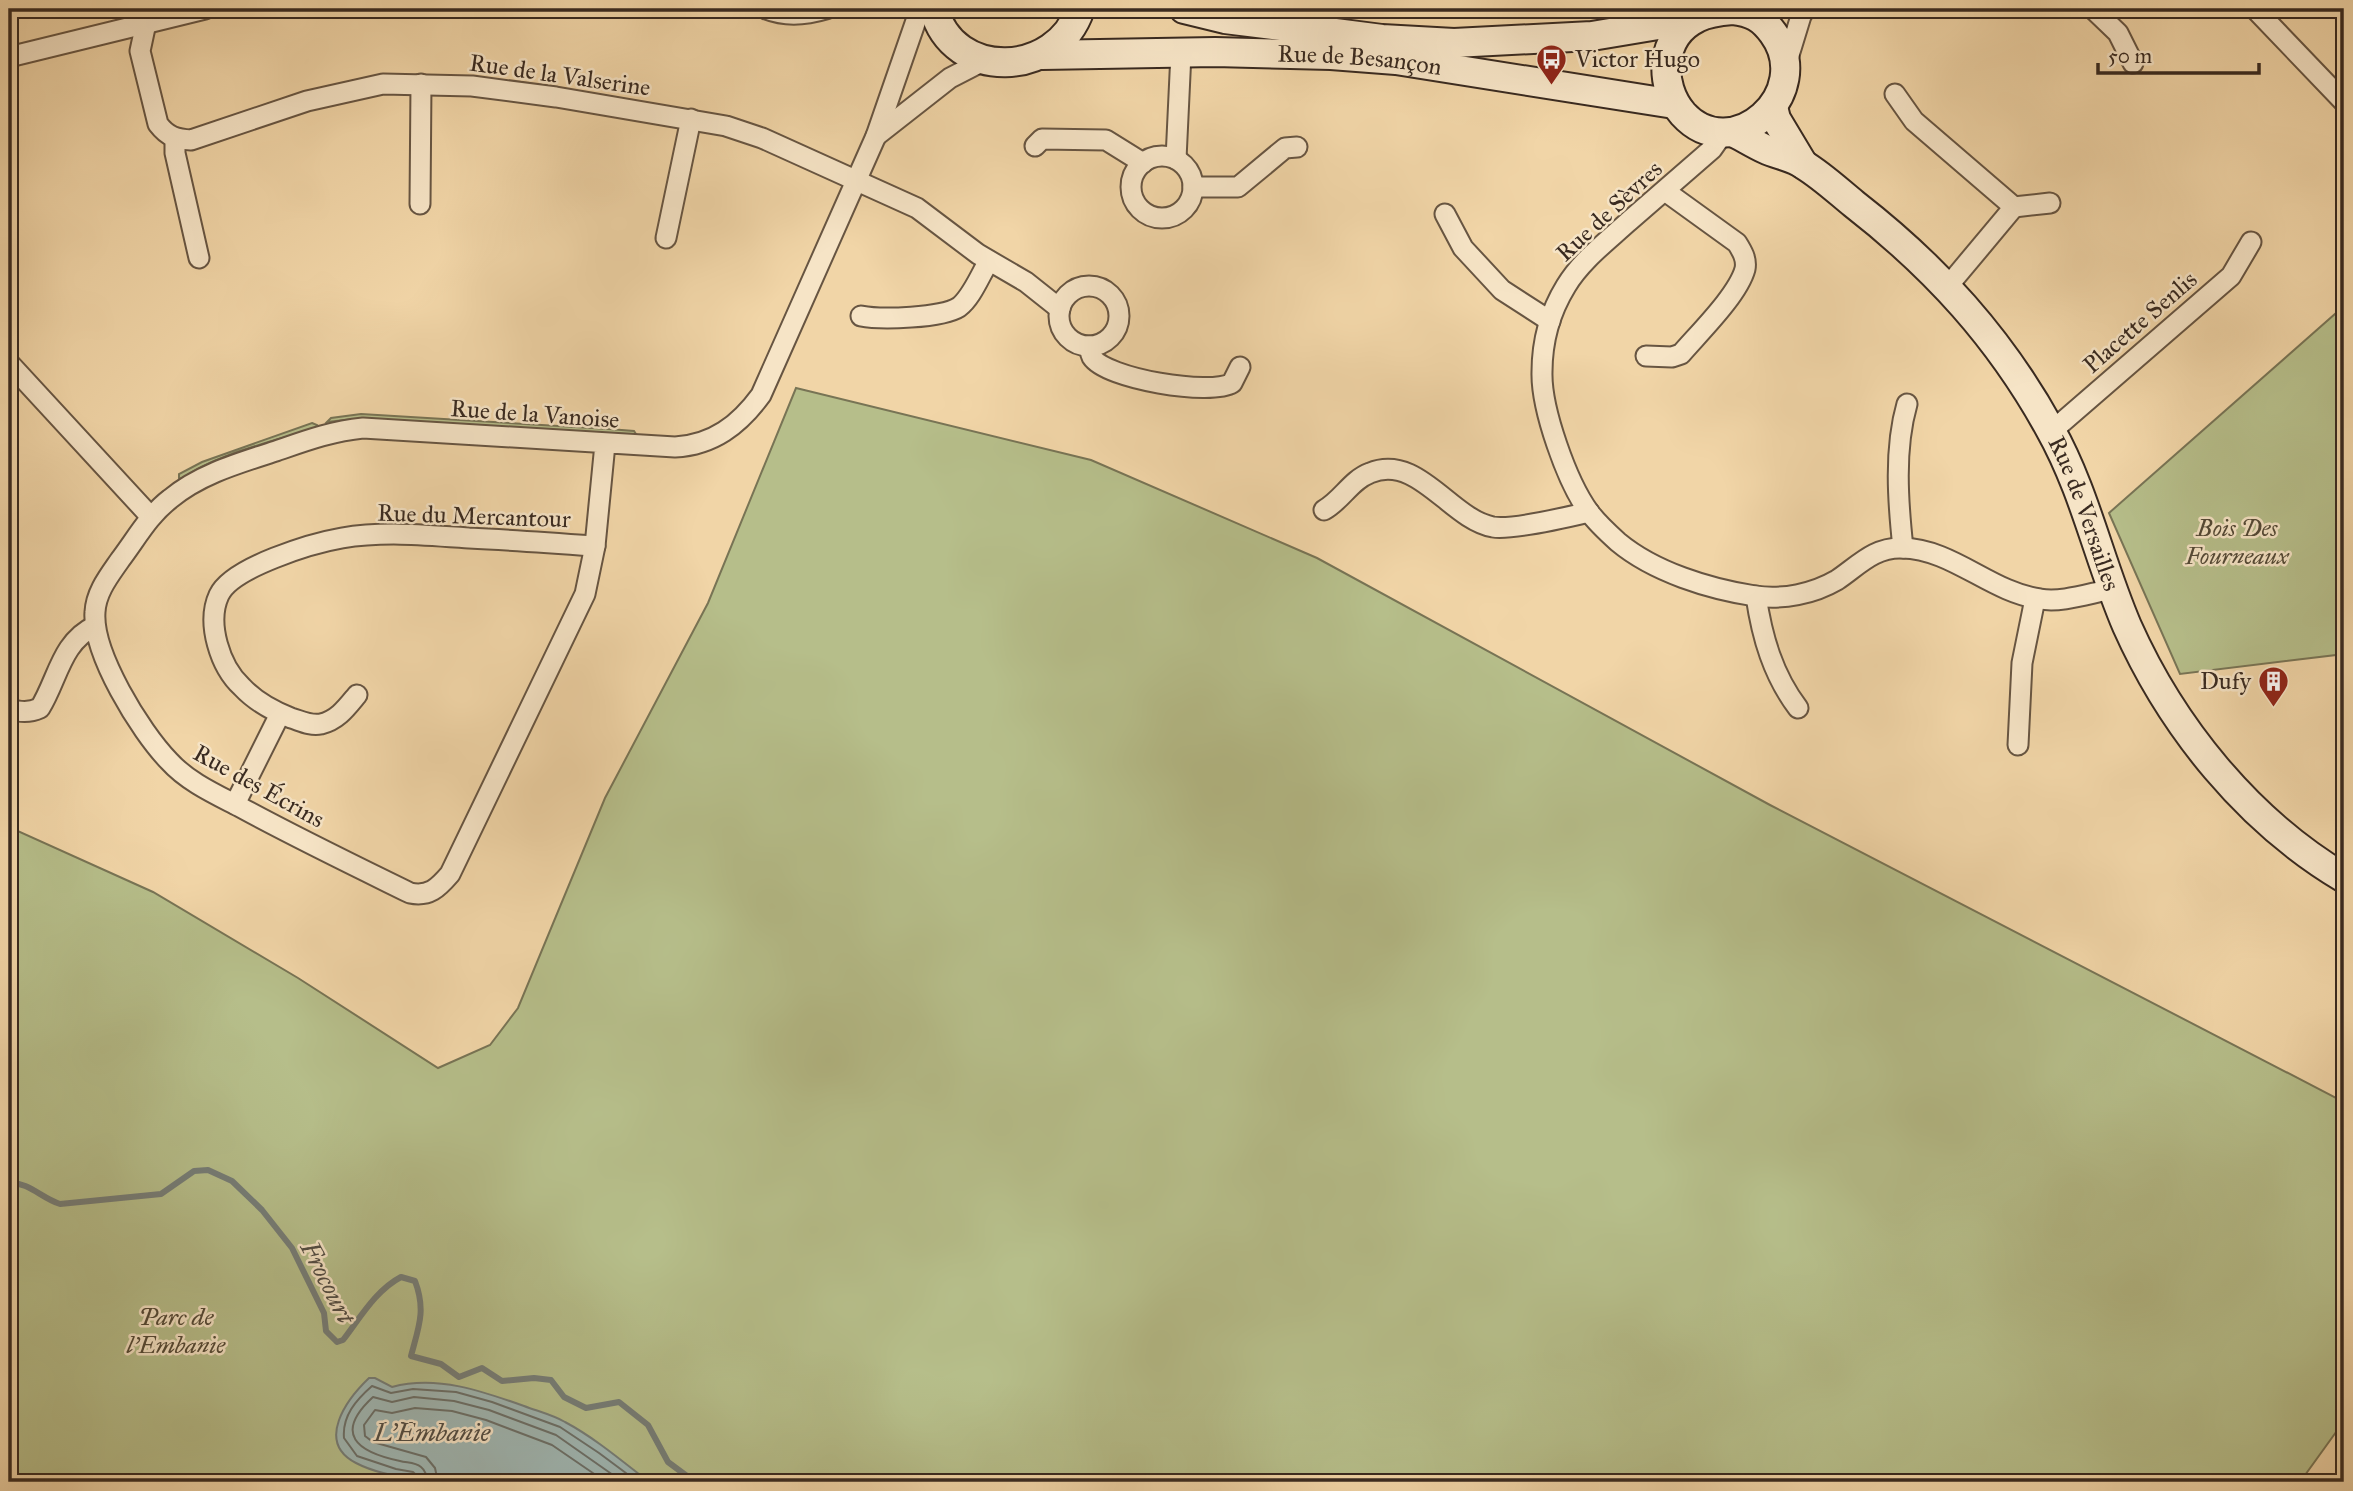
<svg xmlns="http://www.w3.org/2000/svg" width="2353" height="1491" font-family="'IM FELL Great Primer',serif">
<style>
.green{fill:#b6be8a;stroke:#787455;stroke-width:2}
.water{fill:#9fb6b2;stroke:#767e78;stroke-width:2}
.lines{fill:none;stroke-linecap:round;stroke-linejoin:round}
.shore{stroke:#6c7069;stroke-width:2}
.stream{stroke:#767e78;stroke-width:6}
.street-casing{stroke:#675542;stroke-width:23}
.secondary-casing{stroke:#392a20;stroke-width:32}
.street{stroke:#f6e4c6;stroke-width:19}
.secondary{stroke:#f6e4c6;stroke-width:28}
.labels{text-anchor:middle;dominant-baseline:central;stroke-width:5;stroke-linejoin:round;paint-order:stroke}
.poi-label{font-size:24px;fill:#392a20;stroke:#f6e4c6;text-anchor:start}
.street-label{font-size:24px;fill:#392a20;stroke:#f6e4c6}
.park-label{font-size:24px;font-style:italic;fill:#524835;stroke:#f6e4c6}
.water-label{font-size:26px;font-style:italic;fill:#524d44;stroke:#f6e4c6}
</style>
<rect width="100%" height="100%" fill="#f1d5a7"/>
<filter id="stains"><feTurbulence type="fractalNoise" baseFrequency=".00286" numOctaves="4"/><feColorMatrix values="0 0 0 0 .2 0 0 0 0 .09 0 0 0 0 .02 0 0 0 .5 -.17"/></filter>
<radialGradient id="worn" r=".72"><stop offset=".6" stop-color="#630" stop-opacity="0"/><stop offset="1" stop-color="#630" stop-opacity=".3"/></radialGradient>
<!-- green -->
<g class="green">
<path d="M 2344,306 L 2344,654 L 2180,674 L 2109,513 Z"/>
<path d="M 796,388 L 1091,460 L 1317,558 L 1770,805 L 2344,1102 L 2344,1421 L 2300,1482 L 9,1482 L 9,827 L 153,892 L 298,978 L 438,1068 L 490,1045 L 518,1008 L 605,798 L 708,603 Z"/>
<path d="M 361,414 L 609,429 L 634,431 L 636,434 L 634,435 L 378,420 L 354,419 L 327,422 L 331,418 Z"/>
<path d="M 312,423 L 317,425 L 316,428 C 276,441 214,454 182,479 L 179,478 L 179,474 L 202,462 Z"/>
</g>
<!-- water -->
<path class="water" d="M 369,1378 L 375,1378 L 392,1387 C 437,1375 482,1391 524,1406 C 537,1411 553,1415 565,1422 C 595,1438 622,1461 649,1482 L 429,1482 C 405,1477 379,1475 356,1463 C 315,1442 347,1399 369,1378 Z"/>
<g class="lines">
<!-- shore -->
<g class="shore">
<path d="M 419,1482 L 418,1477 L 413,1472 L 396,1469 L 357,1456 L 344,1438 C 342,1416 356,1400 372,1386 L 391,1393 L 413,1389 L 456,1392 L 492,1402 L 560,1427 L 599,1453 L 638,1482"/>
<path d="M 427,1482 C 427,1476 426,1471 421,1467 C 415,1462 407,1463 400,1461 C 357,1452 333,1434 373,1397 L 392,1402 L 414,1397 L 454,1401 L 489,1410 L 556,1435 L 623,1482"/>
<path d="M 438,1482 L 435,1468 L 426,1457 L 373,1442 L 365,1436 L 364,1425 L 375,1410 L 392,1413 L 415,1408 L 452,1411 L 486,1420 L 552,1445 L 606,1482"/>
</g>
<!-- stream -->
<path class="stream" d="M 9,1183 C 29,1182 41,1198 60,1204 L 161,1194 L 194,1171 L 208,1170 L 232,1181 L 262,1210 L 292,1248 L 324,1313 L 326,1331 L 337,1342 L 343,1340 C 360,1318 376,1290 401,1277 L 415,1281 C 426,1310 419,1326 411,1356 L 441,1364 L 459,1377 L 482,1368 L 502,1381 L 534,1378 L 551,1380 L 564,1397 L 586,1408 L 619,1402 L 648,1425 L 668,1462 L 695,1482"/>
<defs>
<g id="street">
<path d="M 146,9 L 146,23 L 140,51 L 158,124 C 168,137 176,139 191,140 L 307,101 L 383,84 L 472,86 L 556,97 L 726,126 L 762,138 L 917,208 L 978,254 L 1026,282 L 1060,309"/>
<path d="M 766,9 C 786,17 806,15 826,9"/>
<path d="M 2093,9 L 2118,33 L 2133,63"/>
<path d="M 2255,9 L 2344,102"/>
<path d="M 9,57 L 205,9"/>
<path d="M 1786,65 L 1801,16 L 1805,9"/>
<path d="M 1895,94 L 1914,121 L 2014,207 L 2050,203"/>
<path d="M 1724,132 L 1712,149 C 1684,173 1656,198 1628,222 C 1606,242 1581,261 1566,286 C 1550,312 1542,343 1542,372 C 1541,409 1567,482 1589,512 C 1597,523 1608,533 1618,542 C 1654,572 1709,589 1755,596 C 1783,600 1813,594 1837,580 C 1858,566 1874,547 1902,548 C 1953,549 1990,592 2040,599 C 2062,603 2090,593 2113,589"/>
<path d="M 876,136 L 950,78 L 985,60"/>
<path d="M 175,139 L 175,153 L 199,258"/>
<path d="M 1035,146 L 1042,139 L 1106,140 L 1143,163"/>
<circle cx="1162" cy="187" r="31"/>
<path d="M 1176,159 L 1181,53"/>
<path d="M 1193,187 L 1238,187 L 1285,148 L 1297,147"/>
<path d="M 420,204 L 421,84"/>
<path d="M 1445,214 L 1463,248 L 1502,290 L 1550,321"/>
<path d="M 666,238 L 691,119"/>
<path d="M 1948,286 L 2014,207"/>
<circle cx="1089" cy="316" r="30"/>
<path d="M 861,316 C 881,320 942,318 959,307 C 972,297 980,275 989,261"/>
<path d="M 1089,346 C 1090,350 1090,353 1092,357 C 1106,379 1211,396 1232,383 L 1240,367"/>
<path d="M 1646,356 L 1672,357 L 1681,354 C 1699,333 1738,295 1745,269 C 1747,259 1742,251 1737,243 L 1665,191"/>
<path d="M 9,363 L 151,517"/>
<path d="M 2052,431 L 2231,276 L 2251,242"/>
<path d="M 605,444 L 595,546 L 585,594 L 450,874 C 438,888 429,897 410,893 C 353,865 295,837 240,807 C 215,794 188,782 169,761 C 140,731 92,653 95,612 C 96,592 109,576 120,560 C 136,539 149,515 170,499 C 200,474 239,463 276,451 C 305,441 332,431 363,428 L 675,447 C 713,445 739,425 761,395 L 876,136 L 920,9"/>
<path d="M 1324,510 C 1342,500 1351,480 1370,473 C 1418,453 1450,519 1493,527 C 1512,530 1568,517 1589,512"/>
<path d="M 1903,548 C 1898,502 1894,449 1907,404"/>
<path d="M 1756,596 C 1762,637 1773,675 1798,708"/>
<path d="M 357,695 C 347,707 338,720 321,724 C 310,726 301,721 291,718 C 273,711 255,701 242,687 C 220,667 206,623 219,595 C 232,567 313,543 342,538 C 383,531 427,535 469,538 C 511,540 553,543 595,546"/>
<path d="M 9,709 C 20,712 29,713 40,708 C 58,679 61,642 95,626"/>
<path d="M 2018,745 L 2022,663 L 2035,599"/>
<path d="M 235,804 L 280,714"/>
</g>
<g id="secondary">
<path d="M 934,9 C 953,82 1057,78 1080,9"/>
<path d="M 1184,9 L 1225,19 L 1382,39 L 1454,43 L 1592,36 L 1694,19"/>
<path d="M 1733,10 C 1752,12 1762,18 1773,33 C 1817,93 1732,168 1683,114 C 1658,85 1660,36 1697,18 C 1708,12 1721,11 1733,10 Z"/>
<path id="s1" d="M 1042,55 L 1215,52 L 1331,55 L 1396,60 L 1674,104"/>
<path d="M 1773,107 L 1776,119 L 1803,164"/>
<path id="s2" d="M 1733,132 C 1743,137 1754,144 1765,149 C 1778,155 1793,157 1804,165 C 1822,176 1838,191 1854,204 C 1935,267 2000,338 2050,429 C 2085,491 2099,561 2127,626 C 2172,727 2248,821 2344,878"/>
</g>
</defs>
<!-- street casing -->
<use href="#street" class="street-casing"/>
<!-- secondary casing -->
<use href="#secondary" class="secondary-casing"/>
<!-- street -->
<use href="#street" class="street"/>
<!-- secondary -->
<use href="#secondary" class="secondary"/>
</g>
<!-- icons -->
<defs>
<symbol id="bus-pin" viewBox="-11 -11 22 30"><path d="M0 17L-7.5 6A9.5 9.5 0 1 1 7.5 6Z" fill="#8f2418" stroke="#f6e4c6"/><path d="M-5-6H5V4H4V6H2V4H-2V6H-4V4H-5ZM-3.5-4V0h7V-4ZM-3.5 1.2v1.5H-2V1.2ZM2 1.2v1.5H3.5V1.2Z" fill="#fff"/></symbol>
<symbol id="building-pin" viewBox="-11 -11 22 30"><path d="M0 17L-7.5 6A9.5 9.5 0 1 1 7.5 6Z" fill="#8f2418" stroke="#f6e4c6"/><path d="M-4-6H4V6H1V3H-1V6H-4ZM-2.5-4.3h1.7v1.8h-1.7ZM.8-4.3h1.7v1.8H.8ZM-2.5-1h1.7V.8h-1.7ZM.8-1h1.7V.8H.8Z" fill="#fff"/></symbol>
</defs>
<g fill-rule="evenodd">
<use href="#bus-pin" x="1534" y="42" width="35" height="47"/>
<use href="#building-pin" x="2256" y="664" width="35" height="47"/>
</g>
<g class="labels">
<!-- poi labels -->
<g class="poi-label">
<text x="1575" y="59">Victor Hugo</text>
<text x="2251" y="681" text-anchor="end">Dufy</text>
</g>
<!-- street labels -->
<g class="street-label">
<text stroke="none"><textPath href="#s1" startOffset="318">Rue de Besançon</textPath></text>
<text transform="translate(560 75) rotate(8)">Rue de la Valserine</text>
<text transform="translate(1609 211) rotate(-43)">Rue de Sèvres</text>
<text transform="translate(2140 322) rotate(-41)">Placette Senlis</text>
<text transform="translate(535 414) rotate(4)">Rue de la Vanoise</text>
<text stroke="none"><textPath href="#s2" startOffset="534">Rue de Versailles</textPath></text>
<text transform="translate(474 516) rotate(2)">Rue du Mercantour</text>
<text transform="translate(259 786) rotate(29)">Rue des Écrins</text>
</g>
<!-- park labels -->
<g class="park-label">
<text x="2237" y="528">Bois Des<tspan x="2237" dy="28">Fourneaux</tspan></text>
<text x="176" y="1317">Parc de<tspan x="176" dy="28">l'Embanie</tspan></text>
</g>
<!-- water labels -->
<g class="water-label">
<text transform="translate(328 1282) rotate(63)">Frocourt</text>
<text x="432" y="1432">L'Embanie</text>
</g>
</g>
<!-- margin -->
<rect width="2353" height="1491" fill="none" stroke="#f1d5a7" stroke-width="35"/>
<rect x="10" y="10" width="2332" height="1470" fill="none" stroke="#392a20" stroke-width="3.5"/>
<rect x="18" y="18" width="2318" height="1456" fill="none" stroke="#392a20" stroke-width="2"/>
<!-- scale -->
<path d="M2098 63v10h161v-10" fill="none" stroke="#392a20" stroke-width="3.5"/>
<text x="2108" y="63" font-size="21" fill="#392a20" stroke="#f6e4c6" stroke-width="5" paint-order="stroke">50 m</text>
<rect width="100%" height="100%" filter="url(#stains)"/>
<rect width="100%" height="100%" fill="url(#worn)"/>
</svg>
